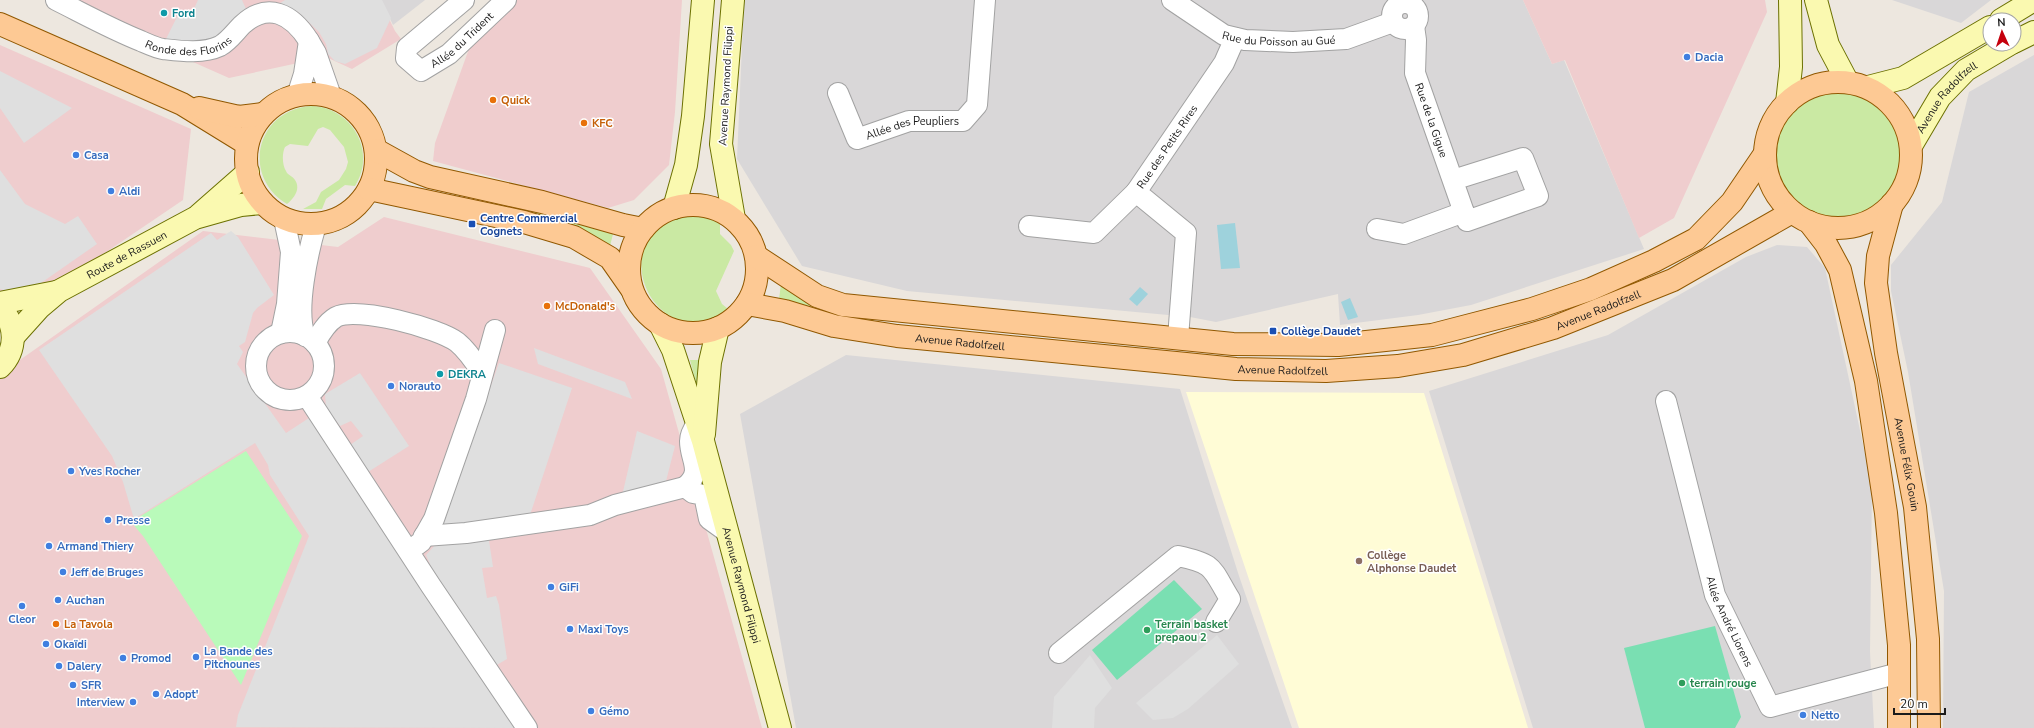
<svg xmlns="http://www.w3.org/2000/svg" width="2034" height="728" font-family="'Nunito Sans',sans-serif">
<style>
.residential{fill:#d9d7d8}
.commercial{fill:#efcdce}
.education{fill:#fffcd6}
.grass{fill:#cae9a3}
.park{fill:#b9faba}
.pitch{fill:#7adfb2}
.parking{fill:#dfdfdf}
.water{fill:#9ed2dc}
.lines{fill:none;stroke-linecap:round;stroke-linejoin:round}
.street-casing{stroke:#a2a2a2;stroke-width:22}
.secondary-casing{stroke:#6c7102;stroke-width:24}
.primary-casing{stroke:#915800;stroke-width:24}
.street{stroke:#fff;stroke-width:20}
.secondary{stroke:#faf9b0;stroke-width:22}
.primary{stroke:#fdc994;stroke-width:22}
.culture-dot{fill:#0f9aa8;stroke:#fff;stroke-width:1.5}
.shop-dot{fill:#3f7fe0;stroke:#fff;stroke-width:1.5}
.food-dot{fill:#e8710a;stroke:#fff;stroke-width:1.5}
.transit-dot{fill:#1a4fb4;stroke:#fff;stroke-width:1.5}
.education-dot{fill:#8d6e63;stroke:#fff;stroke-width:1.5}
.leisure-dot{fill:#2e9e5b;stroke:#fff;stroke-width:1.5}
.labels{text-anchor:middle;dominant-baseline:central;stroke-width:3;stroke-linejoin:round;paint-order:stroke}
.culture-label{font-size:11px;font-weight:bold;fill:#0d838f;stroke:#fff;text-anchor:start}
.street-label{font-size:11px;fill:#1b1b1b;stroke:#fff}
.shop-label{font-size:11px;font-weight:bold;fill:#366cbe;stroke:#fff;text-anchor:start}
.food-label{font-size:11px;font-weight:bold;fill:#c56008;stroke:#fff;text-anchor:start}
.transit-label{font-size:11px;font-weight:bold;fill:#164399;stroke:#fff;text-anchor:start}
.education-label{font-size:11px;font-weight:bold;fill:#785e54;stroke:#fff;text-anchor:start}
.leisure-label{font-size:11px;font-weight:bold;fill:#27864d;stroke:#fff;text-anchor:start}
</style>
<rect width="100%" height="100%" fill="#ede7df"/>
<!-- residential -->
<g class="residential">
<path d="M 381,0 L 425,0 L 393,25 Z"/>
<path d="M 744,0 L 1523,0 L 1552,64 L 1564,60 L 1644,249 L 1471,305 L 1418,315 L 1340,325 L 1338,294 L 1216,322 L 1190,317 L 907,291 L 802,266 L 737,159 Z"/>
<path d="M 1892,0 L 1991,0 L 1961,23 Z"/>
<path d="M 2034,55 L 2034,728 L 1943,728 L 1944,591 L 1908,372 L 1891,291 L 1891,265 L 1942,202 L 1969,92 Z"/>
<path d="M 1777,245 L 1807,247 L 1825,268 L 1872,486 L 1870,652 L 1874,728 L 1533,728 L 1429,391 L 1608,335 L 1746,257 Z"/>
<path d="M 846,355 L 1180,389 L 1239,576 L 1292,728 L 796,728 L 740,414 Z"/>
</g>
<!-- commercial -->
<g class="commercial">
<path d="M 53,0 L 380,0 L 395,31 L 401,39 L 352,69 L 326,57 L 229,78 Z"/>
<path d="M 513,0 L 682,0 L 675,112 L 669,165 L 634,200 L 608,208 L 433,161 L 435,143 L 470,46 Z"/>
<path d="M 1523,0 L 1765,0 L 1767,12 L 1674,218 L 1639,238 L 1565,60 L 1552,64 Z"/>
<path d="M 0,45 L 191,129 L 183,200 L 59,284 L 0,292 Z"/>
<path d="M 384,217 L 590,268 L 661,369 L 762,728 L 0,728 L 0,374 L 203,231 L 338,247 Z"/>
</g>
<!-- education -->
<path class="education" d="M 1186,392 L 1424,393 L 1528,728 L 1299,728 Z"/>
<!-- grass -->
<g class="grass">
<circle cx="1839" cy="155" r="63"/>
<path d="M 312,106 C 352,108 377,151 355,186 L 345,185 L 326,199 L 322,209 L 303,209 L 316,202 L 321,192 L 339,180 L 346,169 L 348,162 L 344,147 L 330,130 L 323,127 L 318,129 L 308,146 L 290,144 L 285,147 C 282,153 282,165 286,171 C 287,175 293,176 295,180 C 301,189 294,198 287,204 C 240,175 257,109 312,106 Z"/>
<path d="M 523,204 L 613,234 L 608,254 L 521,211 Z"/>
<path d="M 692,215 L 706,217 L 720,222 L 720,234 L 731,245 L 734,251 L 716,291 L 722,304 L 728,309 C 656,364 594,230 692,215 Z"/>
<path d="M 781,284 L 874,317 L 874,325 L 845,321 L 779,299 Z"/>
<path d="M 690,360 L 704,360 L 700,397 Z"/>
</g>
<!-- park -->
<path class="park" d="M 246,451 L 302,536 L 241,685 L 143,536 L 131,522 Z"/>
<!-- pitch -->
<g class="pitch">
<path d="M 1174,580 L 1202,609 L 1117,680 L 1092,650 Z"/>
<path d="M 1715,626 L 1741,717 L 1735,728 L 1645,728 L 1624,648 Z"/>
</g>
<!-- parking -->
<g class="parking">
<path d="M 198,0 L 242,0 L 246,9 L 227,30 L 204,44 L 166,39 L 178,15 L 193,11 Z"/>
<path d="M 285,0 L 382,0 L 391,18 L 377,48 L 345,64 L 335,61 L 328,54 L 326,44 L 319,32 L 298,12 L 277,5 Z"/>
<path d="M 0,71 L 72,108 L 24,143 L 0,108 Z"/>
<path d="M 0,170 L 25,204 L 65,224 L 78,216 L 97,244 L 41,283 L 9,292 L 0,289 Z"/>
<path d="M 231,231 L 238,237 L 274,295 L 257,308 L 253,313 L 245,342 L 239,346 L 243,352 L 237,364 L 286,433 L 309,418 L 483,672 L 519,728 L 236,727 L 238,715 L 309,536 L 270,475 L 268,465 L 255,443 L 134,519 L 123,482 L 112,456 L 39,350 L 211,233 L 217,240 Z"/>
<path d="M 534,348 L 625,382 L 632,399 L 538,364 Z"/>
<path d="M 499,363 L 572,388 L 530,515 L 440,528 Z"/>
<path d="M 360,373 L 409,446 L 368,472 L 350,445 L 363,436 L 351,421 L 340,426 L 326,408 L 325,394 Z"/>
<path d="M 637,431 L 675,446 L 665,485 L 622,496 Z"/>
<path d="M 488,534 L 493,567 L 482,568 L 487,598 L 496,596 L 499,605 L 507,659 L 495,666 L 434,574 L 426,555 L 436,544 Z"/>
<path d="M 1217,635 L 1239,664 L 1188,709 L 1173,718 L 1153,720 L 1136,703 Z"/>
<path d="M 1090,655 L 1112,688 L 1095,708 L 1094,728 L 1052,728 L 1054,697 Z"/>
</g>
<!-- water -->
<g class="water">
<path d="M 1235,223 L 1240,268 L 1221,269 L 1217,225 Z"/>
<path d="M 1140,287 L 1148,294 L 1137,306 L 1129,299 Z"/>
<path d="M 1350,298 L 1358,317 L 1348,320 L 1341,302 Z"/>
</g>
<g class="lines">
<defs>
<g id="street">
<path id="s1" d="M 56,0 C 84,14 111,29 141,41 C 148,44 156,48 163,49 C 181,51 203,54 220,46 C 229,41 235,32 242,25 C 268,1 292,14 309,41"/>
<path id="s2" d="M 464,0 L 407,48 L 406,58 L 421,71 L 449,54 L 506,0"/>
<path id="s3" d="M 1172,0 L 1224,35 L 1245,40 L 1293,42 L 1346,39 L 1393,22"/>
<circle cx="1405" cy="16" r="13"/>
<path id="s4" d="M 1414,26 L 1416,40 L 1415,73 L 1467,221 L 1538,196 L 1523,158 L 1453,180"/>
<path id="s5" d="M 838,93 L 857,139 L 909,121 L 963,121 L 977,105 L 985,0"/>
<path d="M 297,96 L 304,74 L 309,41 L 316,53 L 331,96"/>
<path d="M 1029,226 L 1094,233 L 1136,192"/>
<path d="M 1377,229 L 1404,234 L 1464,212"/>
<circle cx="290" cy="366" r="34"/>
<path d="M 281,333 L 287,304 L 291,252 L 284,219"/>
<path d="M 305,336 C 295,310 308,252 316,225"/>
<path id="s6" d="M 1178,338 L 1186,233 L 1136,192 L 1224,63 L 1235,38"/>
<path d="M 315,343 C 320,334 326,323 336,317 C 357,306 438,328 457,342 C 467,350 475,362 482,373"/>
<path d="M 307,396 L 431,586 L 527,728"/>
<path id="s7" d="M 1666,401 L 1715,595 L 1770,707 L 1899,673"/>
<path d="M 697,424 C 694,428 690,435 690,441 C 690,461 704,471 685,487 L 693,493 L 704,495 L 709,519 L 727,532"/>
<path d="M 424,536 L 466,533 L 590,515 L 615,505 L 685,487"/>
<path d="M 417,545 L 421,542 L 434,519 L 476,399 L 495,330"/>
<path d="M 1059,653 L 1178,556 C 1216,564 1211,568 1230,599 L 1216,622"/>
</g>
<g id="secondary">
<path d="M 733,0 L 721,144 L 734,219"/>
<path d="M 1816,0 L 1828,45 L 1847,81"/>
<path d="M 2001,20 L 2034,0"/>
<path d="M 2014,42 L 2034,32"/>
<path d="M 1868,87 L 1903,78 L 1990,27"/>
<path d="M 1787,103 L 1791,67 L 1790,0"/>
<path id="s8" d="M 1911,146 L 1940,97 L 1966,70 L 2010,44"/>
<path d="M 674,208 L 686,165 L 693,116 L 703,0"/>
<path d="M 199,215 L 248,172"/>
<path d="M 0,303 L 56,292"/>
<path d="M 0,307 C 17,325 17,350 0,367"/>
<path id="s9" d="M 660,324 L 673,350 L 703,441 L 780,728"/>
<path id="s10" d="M 13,337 L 40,307 L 59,291 L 195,218 L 241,205 L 262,203"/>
<path d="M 704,434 L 710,362 L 718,328"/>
</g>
<g id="primary">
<path d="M 0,24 L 182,104 L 247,144"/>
<circle cx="1838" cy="155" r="73"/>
<circle cx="311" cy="159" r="65"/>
<path d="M 199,108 L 239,117 L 263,114"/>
<path d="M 376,150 L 414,171 L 430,177 L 542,202 L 623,225 L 643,229"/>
<path d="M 369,189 L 524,222 L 574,237 L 610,258 L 631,288"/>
<path id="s11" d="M 1892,204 L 1878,256 L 1876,283 L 1886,353 L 1915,507 L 1928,639 L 1929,728"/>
<circle cx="693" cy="269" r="64"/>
<path d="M 1809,222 L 1826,244 L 1840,270 L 1866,381 L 1886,513 L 1899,645 L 1899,728"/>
<path d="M 756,256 L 817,296 L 843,305 L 1233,344 L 1338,345 L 1432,335 L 1532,309 L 1591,289 L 1654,261 L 1696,239 L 1732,202 L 1764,155"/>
<path id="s12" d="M 747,304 L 785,311 L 834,326 L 897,336 L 1176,363 L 1236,369 L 1326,371 L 1398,366 L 1463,355 L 1553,328 L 1673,280 L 1792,212"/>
</g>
</defs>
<!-- street casing -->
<use href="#street" class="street-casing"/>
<!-- secondary casing -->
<use href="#secondary" class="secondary-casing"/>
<!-- primary casing -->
<use href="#primary" class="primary-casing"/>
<!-- street -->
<use href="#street" class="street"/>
<!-- secondary -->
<use href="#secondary" class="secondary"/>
<!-- primary -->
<use href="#primary" class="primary"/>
</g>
<!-- markers -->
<g class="culture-dot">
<circle cx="164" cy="13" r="4"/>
<circle cx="440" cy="374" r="4"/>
</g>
<g class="shop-dot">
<circle cx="1687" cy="57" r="4"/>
<circle cx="76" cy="155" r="4"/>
<circle cx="111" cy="191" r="4"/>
<circle cx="391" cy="386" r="4"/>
<circle cx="71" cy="471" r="4"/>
<circle cx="108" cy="520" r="4"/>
<circle cx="49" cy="546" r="4"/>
<circle cx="63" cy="572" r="4"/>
<circle cx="551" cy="587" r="4"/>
<circle cx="58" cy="600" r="4"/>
<circle cx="22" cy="606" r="4"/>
<circle cx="570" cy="629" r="4"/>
<circle cx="46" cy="644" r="4"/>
<circle cx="196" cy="657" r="4"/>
<circle cx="123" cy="658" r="4"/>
<circle cx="59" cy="666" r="4"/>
<circle cx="73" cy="685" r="4"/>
<circle cx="156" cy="694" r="4"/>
<circle cx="133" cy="702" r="4"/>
<circle cx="591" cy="711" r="4"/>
<circle cx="1803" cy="715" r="4"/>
</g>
<g class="food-dot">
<circle cx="493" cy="100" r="4"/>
<circle cx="584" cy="123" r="4"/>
<circle cx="547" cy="306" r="4"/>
<circle cx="56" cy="624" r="4"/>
</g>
<g class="transit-dot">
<rect x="468" y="220" width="8" height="8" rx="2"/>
<rect x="1269" y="327" width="8" height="8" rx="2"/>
</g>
<circle class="education-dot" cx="1359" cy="561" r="4"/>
<g class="leisure-dot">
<circle cx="1147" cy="630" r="4"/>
<circle cx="1682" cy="683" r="4"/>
</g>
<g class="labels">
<!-- culture labels -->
<g class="culture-label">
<text x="172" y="13">Ford</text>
<text x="448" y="374">DEKRA</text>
</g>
<!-- street labels -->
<g class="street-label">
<text stroke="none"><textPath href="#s3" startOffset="118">Rue du Poisson au Gué</textPath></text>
<text stroke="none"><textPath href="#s1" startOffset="144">Ronde des Florins</textPath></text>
<text stroke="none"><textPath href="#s2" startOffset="156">Allée du Trident</textPath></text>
<text transform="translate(726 86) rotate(-87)">Avenue Raymond Filippi</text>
<text stroke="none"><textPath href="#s8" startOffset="61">Avenue Radolfzell</textPath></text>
<text stroke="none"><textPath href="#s4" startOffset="97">Rue de la Gigue</textPath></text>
<text stroke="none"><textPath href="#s5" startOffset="107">Allée des Peupliers</textPath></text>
<text stroke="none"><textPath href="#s6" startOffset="225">Rue des Petits Rires</textPath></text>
<text stroke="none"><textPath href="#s10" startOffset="142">Route de Rassuen</textPath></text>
<text stroke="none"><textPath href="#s12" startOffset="865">Avenue Radolfzell</textPath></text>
<text stroke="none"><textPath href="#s12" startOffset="217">Avenue Radolfzell</textPath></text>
<text stroke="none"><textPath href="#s12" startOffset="541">Avenue Radolfzell</textPath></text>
<text stroke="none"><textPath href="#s11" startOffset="265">Avenue Félix Gouin</textPath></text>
<text stroke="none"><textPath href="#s9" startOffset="274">Avenue Raymond Filippi</textPath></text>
<text stroke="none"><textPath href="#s7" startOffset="230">Allée André Liorens</textPath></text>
</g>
<!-- shop labels -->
<g class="shop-label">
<text x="1695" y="57">Dacia</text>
<text x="84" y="155">Casa</text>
<text x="119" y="191">Aldi</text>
<text x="399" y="386">Norauto</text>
<text x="79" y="471">Yves Rocher</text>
<text x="116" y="520">Presse</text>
<text x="57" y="546">Armand Thiery</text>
<text x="71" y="572">Jeff de Bruges</text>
<text x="559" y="587">GiFi</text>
<text x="66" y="600">Auchan</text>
<text x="22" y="619" text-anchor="middle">Cleor</text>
<text x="578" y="629">Maxi Toys</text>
<text x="54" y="644">Okaïdi</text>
<text x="204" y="651">La Bande des<tspan x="204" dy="13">Pitchounes</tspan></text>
<text x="131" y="658">Promod</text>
<text x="67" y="666">Dalery</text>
<text x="81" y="685">SFR</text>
<text x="164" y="694">Adopt'</text>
<text x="125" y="702" text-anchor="end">Interview</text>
<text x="599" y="711">Gémo</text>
<text x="1811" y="715">Netto</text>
</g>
<!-- food labels -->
<g class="food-label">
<text x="501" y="100">Quick</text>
<text x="592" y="123">KFC</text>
<text x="555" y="306">McDonald's</text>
<text x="64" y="624">La Tavola</text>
</g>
<!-- transit labels -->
<g class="transit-label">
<text x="480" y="218">Centre Commercial<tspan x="480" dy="13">Cognets</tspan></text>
<text x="1281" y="331">Collège Daudet</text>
</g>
<!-- education labels -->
<g class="education-label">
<text x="1367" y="555">Collège<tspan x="1367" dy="13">Alphonse Daudet</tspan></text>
</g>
<!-- leisure labels -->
<g class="leisure-label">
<text x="1155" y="624">Terrain basket<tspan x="1155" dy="13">prepaou 2</tspan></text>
<text x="1690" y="683">terrain rouge</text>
</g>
</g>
<!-- north arrow -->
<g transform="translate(2002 32) rotate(357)"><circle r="19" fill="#ffffff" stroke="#a4a4a4"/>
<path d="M0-3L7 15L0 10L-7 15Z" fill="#c5000d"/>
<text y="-6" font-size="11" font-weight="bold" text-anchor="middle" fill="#1b1b1b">N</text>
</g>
<!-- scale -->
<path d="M1894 708v6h51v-6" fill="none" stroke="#1b1b1b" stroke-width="2"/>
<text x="1900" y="708" font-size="12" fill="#1b1b1b" stroke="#ffffff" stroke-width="3" paint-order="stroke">20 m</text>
</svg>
